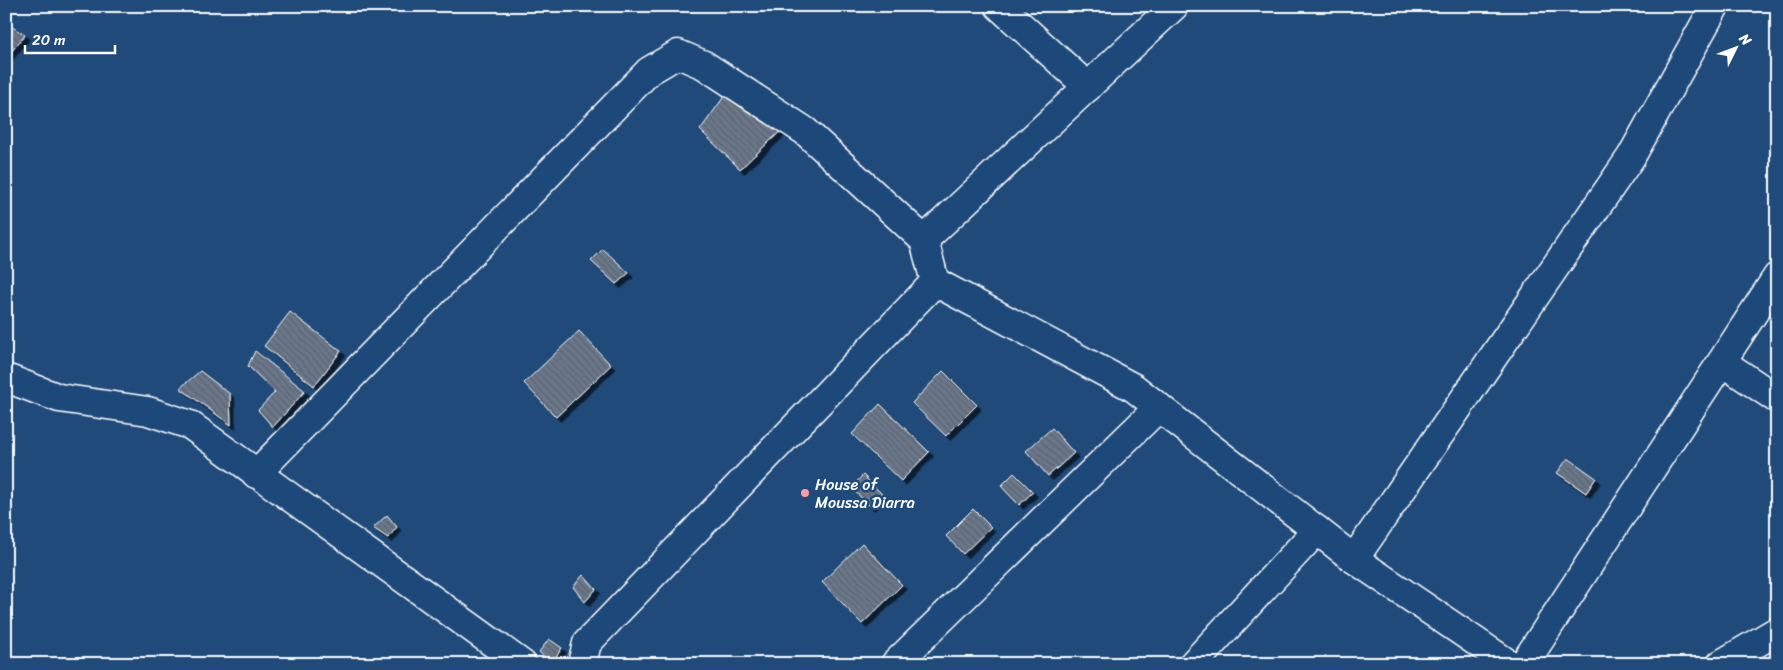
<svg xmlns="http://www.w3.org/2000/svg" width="1783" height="670" font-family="Sriracha,sans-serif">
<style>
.building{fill:url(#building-back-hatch);stroke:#fff;filter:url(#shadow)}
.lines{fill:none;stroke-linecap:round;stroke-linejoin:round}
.minor-casing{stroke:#fff;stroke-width:31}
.minor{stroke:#1f4a7a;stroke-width:28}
.poi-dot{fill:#ff9aa2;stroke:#1f4a7a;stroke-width:2}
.labels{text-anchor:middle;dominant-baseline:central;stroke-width:5;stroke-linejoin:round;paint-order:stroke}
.poi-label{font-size:16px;fill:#fff;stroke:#1f4a7a;text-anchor:start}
</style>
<defs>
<pattern id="building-back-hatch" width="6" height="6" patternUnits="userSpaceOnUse" patternTransform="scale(1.25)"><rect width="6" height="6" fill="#6b778a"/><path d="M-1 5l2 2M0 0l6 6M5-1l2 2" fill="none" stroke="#5c626b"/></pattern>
<filter id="shadow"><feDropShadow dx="4.5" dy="4.5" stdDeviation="0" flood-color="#0009"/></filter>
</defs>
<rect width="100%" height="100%" fill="#1f4a7a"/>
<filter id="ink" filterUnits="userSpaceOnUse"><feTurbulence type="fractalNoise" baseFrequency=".02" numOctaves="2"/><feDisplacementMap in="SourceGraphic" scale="10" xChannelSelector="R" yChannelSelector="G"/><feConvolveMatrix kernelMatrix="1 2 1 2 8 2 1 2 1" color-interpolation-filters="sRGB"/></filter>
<g filter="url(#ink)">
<!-- building -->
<g class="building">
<path d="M 6,23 L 25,35 L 6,58 Z"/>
<path d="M 731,87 L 785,127 L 740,169 L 700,130 Z"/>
<path d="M 603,249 L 629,273 L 616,284 L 591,261 Z"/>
<path d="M 290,312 L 341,351 L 314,386 L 264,346 Z"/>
<path d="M 579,331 L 611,365 L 556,417 L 524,383 Z"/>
<path d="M 255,351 L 305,391 L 273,427 L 258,410 L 275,392 L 248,366 Z"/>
<path d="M 200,371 L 230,394 L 231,425 L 180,388 Z"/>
<path d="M 943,371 L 977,405 L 946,436 L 912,403 Z"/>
<path d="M 880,404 L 929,452 L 901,481 L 852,434 Z"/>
<path d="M 1052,428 L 1074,453 L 1048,476 L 1026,451 Z"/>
<path d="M 1568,458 L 1596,478 L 1586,493 L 1557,473 Z"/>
<path d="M 1014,473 L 1033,492 L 1019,505 L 1001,486 Z"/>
<path d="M 863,475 L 882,494 L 870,506 L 851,488 Z"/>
<path d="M 973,509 L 991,527 L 963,554 L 946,536 Z"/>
<path d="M 387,515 L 397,527 L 388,538 L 373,528 Z"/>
<path d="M 862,543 L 902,585 L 862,624 L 822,582 Z"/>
<path d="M 583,575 L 596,589 L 585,602 L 573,587 Z"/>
<path d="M 549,639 L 562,648 L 552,663 L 539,652 Z"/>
</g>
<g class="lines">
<defs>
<g id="minor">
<path d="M 999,6 L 1088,87"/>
<path d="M 924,240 L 1174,6"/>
<path d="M 1722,362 L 1777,399"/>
<path d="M 6,378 L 59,398 L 148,411 L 190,425 L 522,664"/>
<path d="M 256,474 L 649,71 L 678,54 L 704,65 L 805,131 L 924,240 L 935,282 L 1134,388 L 1354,559 L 1509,664"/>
<path d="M 1354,559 L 1631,157 L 1715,6"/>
<path d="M 582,664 L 587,643 L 935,282"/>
<path d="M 895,664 L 1159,407"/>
<path d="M 1193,664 L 1317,530"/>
<path d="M 1524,664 L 1777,277"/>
<path d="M 1721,664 L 1777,631"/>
</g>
</defs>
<!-- minor casing -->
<use href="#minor" class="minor-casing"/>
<!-- minor -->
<use href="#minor" class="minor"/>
</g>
</g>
<!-- markers -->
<circle class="poi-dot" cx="805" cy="493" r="5"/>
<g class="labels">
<!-- poi labels -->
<g class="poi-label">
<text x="815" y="484">House of<tspan x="815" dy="18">Moussa Diarra</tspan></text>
</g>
</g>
<!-- margin -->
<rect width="1783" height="670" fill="none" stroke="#1f4a7a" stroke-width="25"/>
<rect x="12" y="12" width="1758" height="645" fill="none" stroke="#fff" stroke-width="2" filter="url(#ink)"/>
<!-- north arrow -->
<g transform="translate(1736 48) rotate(48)" stroke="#1f4a7a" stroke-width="4" paint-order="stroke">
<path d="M0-4L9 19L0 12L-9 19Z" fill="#ffffff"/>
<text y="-8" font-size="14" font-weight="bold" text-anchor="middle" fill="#ffffff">N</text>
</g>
<!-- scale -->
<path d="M25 45v8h90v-8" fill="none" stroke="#ffffff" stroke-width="2.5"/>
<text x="32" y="45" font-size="15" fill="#ffffff" stroke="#1f4a7a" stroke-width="4" paint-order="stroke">20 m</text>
</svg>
